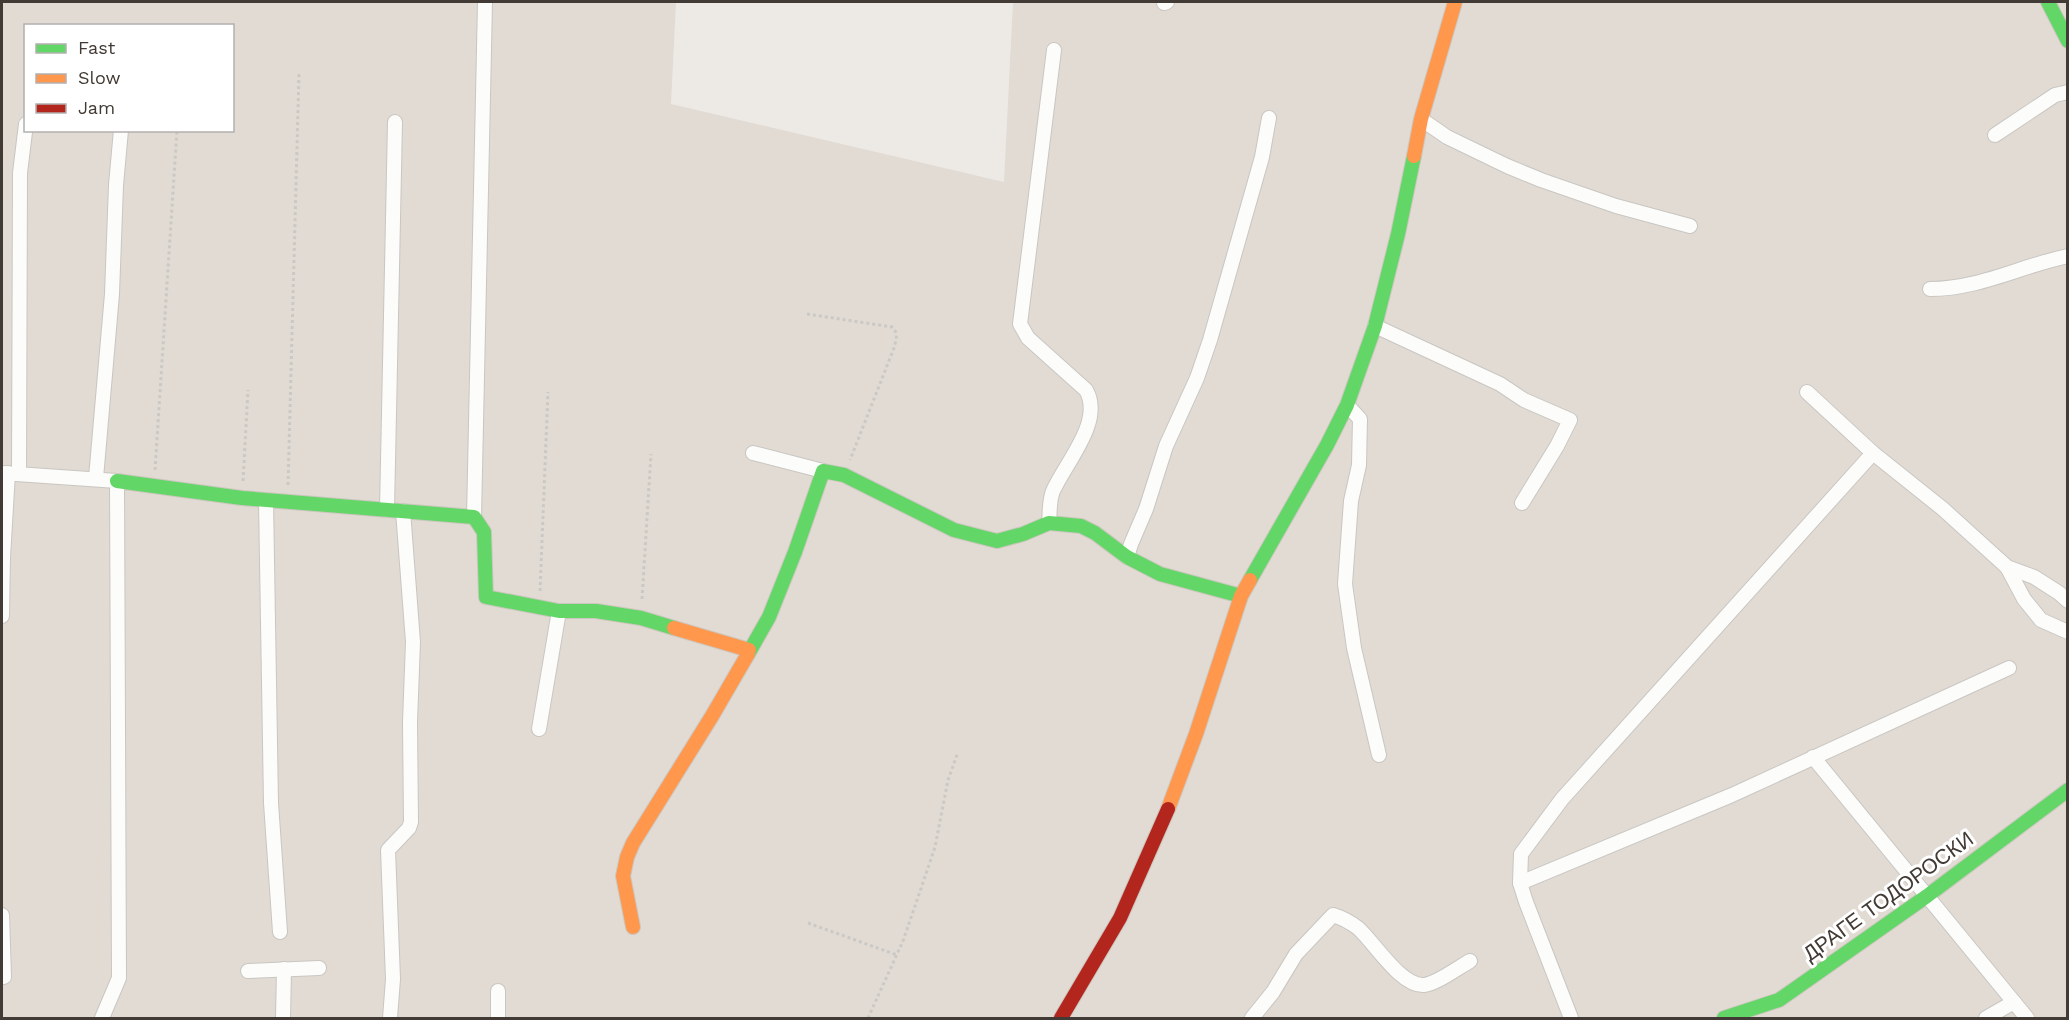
<svg xmlns="http://www.w3.org/2000/svg" width="2069" height="1020" font-family="'Work Sans',sans-serif">
<style>
.residential{fill:#e1dbd3;fill-rule:evenodd}
.lines{fill:none;stroke-linecap:round;stroke-linejoin:round}
.street-casing{stroke:#c9c6c2;stroke-width:16}
.fast-casing{stroke:#cdc7bf;stroke-width:16}
.slow-casing{stroke:#cdc7bf;stroke-width:16}
.jam-casing{stroke:#cdc7bf;stroke-width:16}
.path{stroke:#cbc9c6;stroke-width:3;stroke-dasharray:3 3;stroke-linecap:butt}
.street{stroke:#fcfcfb;stroke-width:14}
.fast{stroke:#63d668;stroke-width:14}
.slow{stroke:#ff974d;stroke-width:14}
.jam{stroke:#b3261e;stroke-width:14}
.labels{text-anchor:middle;dominant-baseline:central;stroke-width:6;stroke-linejoin:round;paint-order:stroke}
.street-label{font-size:21px;fill:#423a34;stroke:#fff}
</style>
<rect width="100%" height="100%" fill="#edeae6"/>
<!-- residential -->
<path class="residential" d="M 2,2 L 676,2 L 671,104 L 1004,182 L 1013,2 L 2067,2 L 2067,1018 L 2,1018 ZM 26,26 L 232,26 L 232,130 L 26,130 Z"/>
<g class="lines">
<defs>
<g id="street">
<path d="M 1164,3 L 1167,2"/>
<path d="M 1421,119 L 1447,137 L 1507,166 L 1541,180 L 1616,206 L 1690,226"/>
<path d="M 1995,135 L 2055,95 L 2068,92"/>
<path d="M 1930,289 C 1979,289 2020,266 2068,256"/>
<path d="M 1375,326 L 1500,384 L 1524,400 L 1570,420 L 1557,446 L 1522,503"/>
<path d="M 1807,392 L 1873,453 L 1943,509 L 2007,567 L 2034,577 L 2059,593 L 2068,601"/>
<path d="M 1347,405 L 1360,419 L 1359,465 L 1351,501 L 1345,584 L 1354,648 L 1379,755"/>
<path d="M 753,453 L 823,471"/>
<path d="M 2,473 L 117,481 L 119,978 L 102,1018"/>
<path d="M 19,474 L 20,173 L 26,124"/>
<path d="M 96,478 L 112,294 L 116,185 L 121,130"/>
<path d="M 266,500 L 271,803 L 280,932"/>
<path d="M 387,510 L 395,122"/>
<path d="M 474,517 L 485,2"/>
<path d="M 1049,523 C 1050,513 1049,500 1053,491 C 1066,462 1104,421 1086,390 L 1028,338 L 1020,324 L 1054,50"/>
<path d="M 1127,557 L 1131,544 L 1146,509 L 1166,446 L 1197,378 L 1210,340 L 1262,157 L 1269,118"/>
<path d="M 2007,567 L 2024,599 L 2041,620 L 2068,632"/>
<path d="M 2,616 L 3,557 L 8,473"/>
<path d="M 539,729 L 559,611"/>
<path d="M 1813,757 L 2027,1018"/>
<path d="M 1520,883 L 1521,854 L 1562,799 L 1873,453"/>
<path d="M 2,915 L 4,977"/>
<path d="M 248,971 L 319,968"/>
<path d="M 283,1018 L 284,969"/>
<path d="M 390,1018 L 393,979 L 388,850 L 409,828 L 411,822 L 410,722 L 413,642 L 403,511"/>
<path d="M 498,1018 L 498,991"/>
<path d="M 1252,1018 L 1273,992 L 1296,954 L 1333,915 C 1343,918 1350,922 1358,928 C 1374,942 1401,987 1424,985 C 1436,984 1459,967 1470,961"/>
<path d="M 1571,1018 L 1526,902 L 1520,883 L 1732,795 L 2009,668"/>
<path d="M 1986,1018 L 2014,1002"/>
</g>
<g id="fast">
<path d="M 2048,2 L 2068,41"/>
<path d="M 117,481 L 242,498 L 474,517 L 484,532 L 486,597 L 559,611 L 596,611 L 641,618 L 674,628"/>
<path d="M 1250,580 L 1327,445 L 1347,405 L 1375,326 L 1398,234 L 1414,156"/>
<path d="M 748,654 L 769,617 L 795,552 L 823,471 L 844,475 L 954,530 L 997,541 L 1023,534 L 1049,523 L 1081,526 L 1095,533 L 1127,557 L 1160,574 L 1241,596"/>
<path d="M 1724,1018 L 1779,1000 L 1927,896 L 2068,790"/>
</g>
<g id="slow">
<path d="M 1414,156 L 1421,119 L 1455,2"/>
<path d="M 674,628 L 749,650"/>
<path d="M 1168,809 L 1196,734 L 1241,596 L 1250,580"/>
<path d="M 633,927 L 623,876 L 627,857 L 633,843 L 712,716 L 748,654"/>
</g>
<path id="jam" d="M 1061,1018 L 1120,918 L 1168,809"/>
</defs>
<!-- street casing -->
<use href="#street" class="street-casing"/>
<!-- fast casing -->
<use href="#fast" class="fast-casing"/>
<!-- slow casing -->
<use href="#slow" class="slow-casing"/>
<!-- jam casing -->
<use href="#jam" class="jam-casing"/>
<!-- path -->
<g class="path">
<path d="M 807,314 L 892,327 C 899,333 896,340 894,348 L 850,460"/>
<path d="M 155,470 L 177,130"/>
<path d="M 243,481 L 248,390"/>
<path d="M 288,485 L 299,73"/>
<path d="M 540,591 L 548,392"/>
<path d="M 642,599 L 651,454"/>
<path d="M 808,923 L 897,955"/>
<path d="M 868,1018 L 903,941 L 929,865 L 935,847 L 948,780 L 958,752"/>
</g>
<!-- street -->
<use href="#street" class="street"/>
<!-- fast -->
<use href="#fast" class="fast"/>
<!-- slow -->
<use href="#slow" class="slow"/>
<!-- jam -->
<use href="#jam" class="jam"/>
</g>
<g class="labels">
<!-- street labels -->
<g class="street-label">
<text transform="translate(1888 896) rotate(-36)">ДРАГЕ ТОДОРОСКИ</text>
</g>
</g>
<!-- border -->
<rect width="2069" height="1020" fill="none" stroke="#423a34" stroke-width="6"/>
<!-- legend -->
<rect x="24" y="24" width="210" height="108" fill="#ffffff" stroke="#b3b0ae" stroke-width="1.5"/>
<rect x="36" y="44" width="30" height="9" fill="#63d668" stroke="#b3b0ae" stroke-width="1.5"/>
<text x="78" y="54" font-size="18" fill="#423a34">Fast</text>
<rect x="36" y="74" width="30" height="9" fill="#ff974d" stroke="#b3b0ae" stroke-width="1.5"/>
<text x="78" y="84" font-size="18" fill="#423a34">Slow</text>
<rect x="36" y="104" width="30" height="9" fill="#b3261e" stroke="#b3b0ae" stroke-width="1.5"/>
<text x="78" y="114" font-size="18" fill="#423a34">Jam</text>
</svg>
